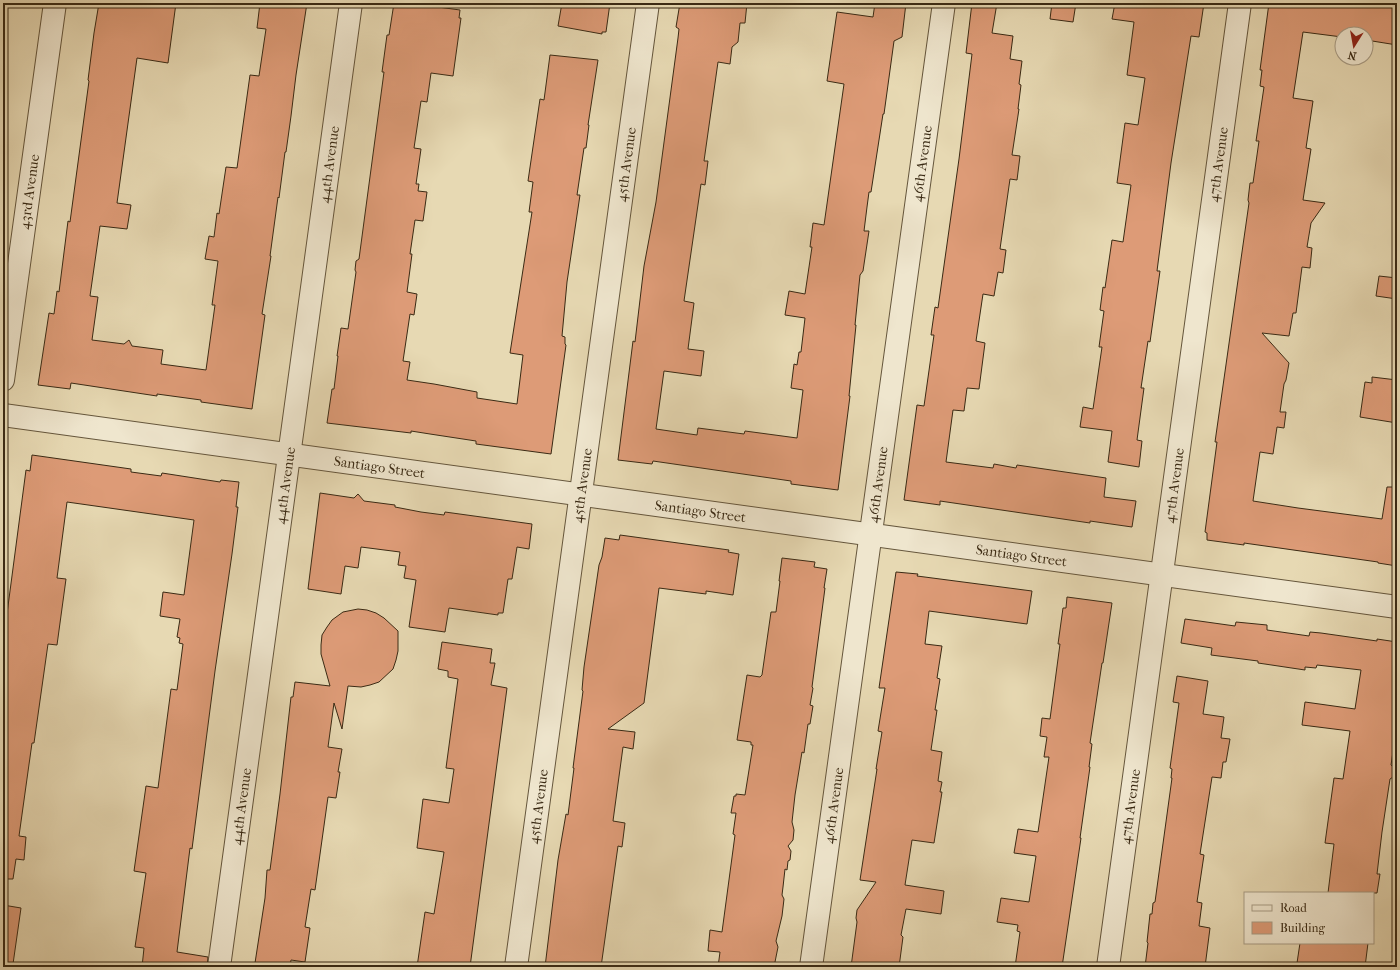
<svg xmlns="http://www.w3.org/2000/svg" width="1400" height="970" font-family="'IM FELL French Canon',serif">
<style>
.building{fill:#dd9b77;stroke:#3a2a14}
.lines{fill:none;stroke-linecap:round;stroke-linejoin:round}
.minor-casing{stroke:#65563c;stroke-width:24}
.minor{stroke:#efe6ce;stroke-width:22}
.labels{text-anchor:middle;dominant-baseline:central;stroke-width:4;stroke-linejoin:round;paint-order:stroke}
.street-label{font-size:14px;fill:#3a2a14;stroke:#efe6ce}
</style>
<rect width="100%" height="100%" fill="#e7d9b3"/>
<filter id="stains"><feTurbulence type="fractalNoise" baseFrequency=".005" numOctaves="4"/><feColorMatrix values="0 0 0 0 .2 0 0 0 0 .09 0 0 0 0 .02 0 0 0 .5 -.17"/></filter>
<radialGradient id="worn" r=".72"><stop offset=".6" stop-color="#630" stop-opacity="0"/><stop offset="1" stop-color="#630" stop-opacity=".3"/></radialGradient>
<!-- building -->
<g class="building">
<path d="M 99,3 L 176,3 L 168,63 L 137,58 L 117,203 L 131,205 L 127,229 L 100,226 L 90,296 L 98,297 L 92,340 L 124,344 L 129,340 L 132,346 L 163,350 L 161,364 L 206,370 L 215,305 L 212,305 L 218,261 L 205,259 L 209,236 L 214,237 L 217,213 L 219,214 L 226,167 L 237,168 L 250,75 L 259,76 L 266,29 L 257,28 L 260,3 L 307,3 L 296,75 L 291,116 L 286,152 L 285,152 L 279,198 L 278,197 L 270,256 L 271,256 L 262,314 L 265,315 L 252,409 L 201,402 L 201,400 L 157,394 L 157,396 L 71,383 L 70,389 L 38,385 L 49,313 L 54,314 L 57,291 L 59,292 L 68,221 L 70,222 L 89,81 L 88,80 L 94,33 Z"/>
<path d="M 394,3 L 439,3 L 438,7 L 460,10 L 459,18 L 461,18 L 453,76 L 431,73 L 427,102 L 421,101 L 414,148 L 421,149 L 416,184 L 419,184 L 418,191 L 427,192 L 423,221 L 415,220 L 410,254 L 412,254 L 407,292 L 417,294 L 414,315 L 410,314 L 403,361 L 410,362 L 407,380 L 434,384 L 477,392 L 477,398 L 517,404 L 523,355 L 510,353 L 532,212 L 529,212 L 533,182 L 528,181 L 540,99 L 544,100 L 550,55 L 598,60 L 588,125 L 589,125 L 586,148 L 584,148 L 577,195 L 580,195 L 567,282 L 562,336 L 565,337 L 565,344 L 566,345 L 551,454 L 476,444 L 476,441 L 430,434 L 411,431 L 411,433 L 327,423 L 332,389 L 334,389 L 338,356 L 337,356 L 341,328 L 348,329 L 356,272 L 355,270 L 356,261 L 359,259 L 384,72 L 382,72 L 387,35 L 389,35 Z"/>
<path d="M 562,3 L 610,3 L 606,32 L 602,32 L 602,34 L 558,26 Z"/>
<path d="M 680,3 L 747,3 L 745,23 L 740,23 L 738,42 L 732,47 L 730,64 L 718,62 L 704,161 L 708,161 L 705,185 L 701,184 L 684,301 L 694,303 L 688,349 L 704,351 L 701,376 L 664,371 L 656,429 L 697,435 L 698,428 L 744,434 L 745,431 L 797,438 L 803,390 L 791,388 L 794,364 L 797,365 L 799,352 L 801,352 L 805,318 L 785,315 L 789,291 L 805,294 L 812,247 L 810,247 L 813,223 L 824,225 L 844,84 L 827,81 L 837,12 L 873,17 L 875,3 L 906,3 L 902,37 L 894,41 L 884,114 L 883,114 L 871,192 L 869,192 L 867,207 L 864,231 L 869,231 L 863,271 L 860,275 L 855,325 L 856,325 L 849,396 L 850,396 L 838,490 L 791,484 L 791,481 L 653,461 L 652,464 L 618,460 L 633,341 L 635,342 L 644,266 L 656,202 L 678,38 L 679,29 L 676,27 Z"/>
<path d="M 972,3 L 997,3 L 992,33 L 1013,36 L 1010,59 L 1022,61 L 1019,84 L 1021,85 L 1018,109 L 1019,109 L 1012,155 L 1020,156 L 1017,180 L 1010,179 L 1000,249 L 1006,250 L 1003,273 L 998,272 L 994,296 L 983,294 L 976,341 L 985,343 L 979,389 L 967,388 L 964,411 L 953,410 L 946,462 L 993,468 L 994,464 L 1016,468 L 1017,465 L 1106,478 L 1104,497 L 1136,501 L 1132,527 L 1090,521 L 1090,523 L 940,501 L 940,505 L 904,500 L 917,405 L 924,406 L 934,335 L 931,335 L 935,307 L 938,308 L 959,159 L 972,54 L 966,53 Z"/>
<path d="M 1052,3 L 1076,3 L 1073,22 L 1050,19 Z"/>
<path d="M 1115,3 L 1204,3 L 1199,37 L 1191,36 L 1171,163 L 1157,271 L 1160,271 L 1150,342 L 1148,341 L 1141,388 L 1144,388 L 1137,440 L 1142,441 L 1139,467 L 1108,462 L 1112,431 L 1080,427 L 1083,407 L 1093,409 L 1102,347 L 1099,347 L 1104,311 L 1100,310 L 1103,287 L 1105,288 L 1112,240 L 1123,242 L 1131,185 L 1117,183 L 1125,123 L 1138,125 L 1145,78 L 1127,75 L 1134,22 L 1112,19 Z"/>
<path d="M 1269,3 L 1397,3 L 1397,45 L 1366,40 L 1366,34 L 1342,34 L 1342,37 L 1303,32 L 1293,98 L 1313,101 L 1306,148 L 1311,149 L 1303,200 L 1325,203 L 1311,223 L 1307,247 L 1312,248 L 1310,268 L 1302,267 L 1296,313 L 1293,313 L 1289,336 L 1262,333 L 1289,363 L 1286,380 L 1284,384 L 1280,412 L 1286,412 L 1284,428 L 1277,427 L 1273,454 L 1260,452 L 1253,501 L 1298,508 L 1382,519 L 1387,487 L 1397,487 L 1397,566 L 1378,563 L 1378,562 L 1244,543 L 1244,545 L 1207,540 L 1207,533 L 1205,532 L 1217,442 L 1215,442 L 1243,245 L 1249,203 L 1248,200 L 1250,183 L 1253,183 L 1259,141 L 1256,141 L 1264,87 L 1260,86 L 1262,70 L 1260,70 Z"/>
<path d="M 1379,276 L 1397,278 L 1397,299 L 1376,296 Z"/>
<path d="M 1372,377 L 1397,380 L 1397,423 L 1360,417 L 1365,382 L 1372,383 Z"/>
<path d="M 32,455 L 131,469 L 131,472 L 161,476 L 162,473 L 220,482 L 221,480 L 239,482 L 236,507 L 238,507 L 232,554 L 215,671 L 192,849 L 190,848 L 177,952 L 208,957 L 207,967 L 142,967 L 144,948 L 135,947 L 146,873 L 134,871 L 146,786 L 158,788 L 171,689 L 177,690 L 183,644 L 179,643 L 180,638 L 177,637 L 180,619 L 160,616 L 163,592 L 184,595 L 194,520 L 67,502 L 57,578 L 66,579 L 57,645 L 48,644 L 34,743 L 32,743 L 19,836 L 26,837 L 24,860 L 16,859 L 13,879 L 3,879 L 3,644 L 26,470 L 30,471 Z"/>
<path d="M 320,493 L 354,498 L 358,494 L 364,501 L 395,505 L 395,507 L 421,512 L 444,515 L 445,512 L 532,524 L 529,549 L 517,547 L 512,579 L 508,579 L 503,613 L 498,613 L 498,615 L 449,608 L 445,632 L 409,627 L 416,580 L 404,578 L 406,566 L 398,565 L 400,552 L 361,547 L 358,568 L 345,566 L 341,594 L 308,589 Z"/>
<path d="M 620,535 L 729,550 L 728,552 L 739,554 L 733,595 L 706,591 L 706,594 L 659,588 L 644,703 L 608,729 L 635,732 L 633,749 L 623,747 L 613,821 L 625,823 L 622,847 L 618,846 L 601,967 L 545,967 L 558,860 L 566,814 L 568,815 L 574,768 L 573,768 L 583,691 L 582,690 L 584,667 L 599,565 L 602,557 L 605,538 L 619,540 Z"/>
<path d="M 782,558 L 815,562 L 814,567 L 827,569 L 824,588 L 825,588 L 812,687 L 813,688 L 810,705 L 813,706 L 810,724 L 808,724 L 804,753 L 802,752 L 795,795 L 792,822 L 794,830 L 793,840 L 788,846 L 791,851 L 790,860 L 788,861 L 787,870 L 785,869 L 783,887 L 782,895 L 784,899 L 782,916 L 776,941 L 778,947 L 774,967 L 718,967 L 720,952 L 708,951 L 710,930 L 722,932 L 735,835 L 733,834 L 736,813 L 731,813 L 734,796 L 736,796 L 736,794 L 745,795 L 753,745 L 751,745 L 751,742 L 737,740 L 747,675 L 760,677 L 762,675 L 771,612 L 776,612 L 780,581 L 779,581 Z"/>
<path d="M 896,572 L 918,574 L 917,576 L 1032,591 L 1027,624 L 929,611 L 925,644 L 942,646 L 937,678 L 940,679 L 935,710 L 937,710 L 931,750 L 942,752 L 938,781 L 942,782 L 940,792 L 942,792 L 934,843 L 912,840 L 905,885 L 944,891 L 941,914 L 906,909 L 901,935 L 903,937 L 899,967 L 851,967 L 857,922 L 856,918 L 857,910 L 876,882 L 860,880 L 877,769 L 876,769 L 882,732 L 878,731 L 885,688 L 879,688 Z"/>
<path d="M 1067,597 L 1112,603 L 1103,663 L 1102,663 L 1090,743 L 1092,744 L 1089,767 L 1090,767 L 1080,838 L 1081,838 L 1062,967 L 1015,967 L 1020,932 L 1017,931 L 1018,925 L 997,922 L 1001,898 L 1029,902 L 1036,856 L 1014,853 L 1018,829 L 1038,832 L 1049,757 L 1044,757 L 1047,737 L 1040,736 L 1042,718 L 1050,719 L 1060,644 L 1058,644 L 1063,608 L 1066,608 Z"/>
<path d="M 358,609 L 367,610 L 376,613 L 384,618 L 398,631 L 398,651 L 396,660 L 393,669 L 379,682 L 370,685 L 361,687 L 348,686 L 342,729 L 334,703 L 328,747 L 342,749 L 338,772 L 340,772 L 336,798 L 328,797 L 315,890 L 311,889 L 305,927 L 310,928 L 305,962 L 291,960 L 290,967 L 255,963 L 265,898 L 267,870 L 270,870 L 280,794 L 291,697 L 293,697 L 295,682 L 330,686 L 321,654 L 321,645 L 322,635 L 327,627 L 332,620 L 343,612 Z"/>
<path d="M 1185,619 L 1235,626 L 1236,622 L 1267,625 L 1267,630 L 1309,636 L 1310,632 L 1321,633 L 1377,641 L 1377,639 L 1397,642 L 1397,725 L 1391,765 L 1394,768 L 1393,777 L 1390,779 L 1382,832 L 1377,874 L 1380,874 L 1377,893 L 1328,893 L 1334,844 L 1325,843 L 1334,778 L 1343,779 L 1350,731 L 1302,725 L 1305,702 L 1355,709 L 1361,670 L 1317,665 L 1316,668 L 1305,667 L 1305,670 L 1258,663 L 1258,661 L 1211,655 L 1212,648 L 1181,643 Z"/>
<path d="M 442,642 L 492,649 L 490,663 L 495,663 L 491,685 L 507,688 L 470,967 L 417,967 L 425,912 L 434,914 L 444,852 L 417,848 L 423,799 L 449,803 L 454,769 L 446,768 L 458,679 L 448,677 L 448,671 L 438,669 Z"/>
<path d="M 1177,676 L 1208,681 L 1203,714 L 1224,717 L 1221,738 L 1230,739 L 1226,762 L 1223,762 L 1221,778 L 1212,777 L 1200,854 L 1204,855 L 1197,902 L 1202,903 L 1199,926 L 1210,928 L 1205,967 L 1145,967 L 1148,943 L 1147,942 L 1150,914 L 1152,914 L 1153,903 L 1155,902 L 1172,778 L 1171,778 L 1172,769 L 1170,768 L 1179,703 L 1173,702 Z"/>
<path d="M 3,905 L 21,908 L 13,964 L 3,963 Z"/>
<path d="M 1300,943 L 1368,943 L 1365,967 L 1321,967 L 1297,963 Z"/>
</g>
<g class="lines">
<defs>
<g id="minor">
<path id="s1" d="M 3,380 L 55,3"/>
<path id="s2" d="M 3,415 L 1397,607"/>
<path id="s3" d="M 219,967 L 351,3"/>
<path id="s4" d="M 516,967 L 648,3"/>
<path id="s5" d="M 811,967 L 944,3"/>
<path id="s6" d="M 1108,967 L 1240,3"/>
</g>
</defs>
<!-- minor casing -->
<use href="#minor" class="minor-casing"/>
<!-- minor -->
<use href="#minor" class="minor"/>
</g>
<g class="labels">
<!-- street labels -->
<g class="street-label">
<text stroke="none"><textPath href="#s3" startOffset="810">44th Avenue</textPath></text>
<text stroke="none"><textPath href="#s4" startOffset="810">45th Avenue</textPath></text>
<text stroke="none"><textPath href="#s5" startOffset="811">46th Avenue</textPath></text>
<text stroke="none"><textPath href="#s6" startOffset="810">47th Avenue</textPath></text>
<text stroke="none"><textPath href="#s1" startOffset="190">43rd Avenue</textPath></text>
<text stroke="none"><textPath href="#s2" startOffset="380">Santiago Street</textPath></text>
<text stroke="none"><textPath href="#s3" startOffset="486">44th Avenue</textPath></text>
<text stroke="none"><textPath href="#s4" startOffset="486">45th Avenue</textPath></text>
<text stroke="none"><textPath href="#s5" startOffset="487">46th Avenue</textPath></text>
<text stroke="none"><textPath href="#s6" startOffset="486">47th Avenue</textPath></text>
<text stroke="none"><textPath href="#s2" startOffset="704">Santiago Street</textPath></text>
<text stroke="none"><textPath href="#s2" startOffset="1028">Santiago Street</textPath></text>
<text stroke="none"><textPath href="#s3" startOffset="162">44th Avenue</textPath></text>
<text stroke="none"><textPath href="#s4" startOffset="162">45th Avenue</textPath></text>
<text stroke="none"><textPath href="#s5" startOffset="163">46th Avenue</textPath></text>
<text stroke="none"><textPath href="#s6" startOffset="162">47th Avenue</textPath></text>
</g>
</g>
<!-- margin -->
<rect width="1400" height="970" fill="none" stroke="#e7d9b3" stroke-width="16"/>
<rect x="4" y="4" width="1392" height="962" fill="none" stroke="#3a2a14" stroke-width="2"/>
<rect x="8" y="8" width="1384" height="954" fill="none" stroke="#3a2a14"/>
<!-- legend -->
<rect x="1244" y="892" width="130" height="52" fill="#efe6ce" stroke="#a79b84"/>
<rect x="1252" y="905" width="20" height="6" fill="#efe6ce" stroke="#a79b84"/>
<text x="1280" y="912" font-size="12" fill="#3a2a14">Road</text>
<rect x="1252" y="922" width="20" height="12" fill="#dd9b77" stroke="#a79b84"/>
<text x="1280" y="932" font-size="12" fill="#3a2a14">Building</text>
<!-- north arrow -->
<g transform="translate(1354 46) rotate(191)"><circle r="19" fill="#efe6ce" stroke="#a79b84"/>
<path d="M0-3L7 15L0 10L-7 15Z" fill="#8f2418"/>
<text y="-6" font-size="11" font-weight="bold" text-anchor="middle" fill="#3a2a14">N</text>
</g>
<rect width="100%" height="100%" filter="url(#stains)"/>
<rect width="100%" height="100%" fill="url(#worn)"/>
</svg>
